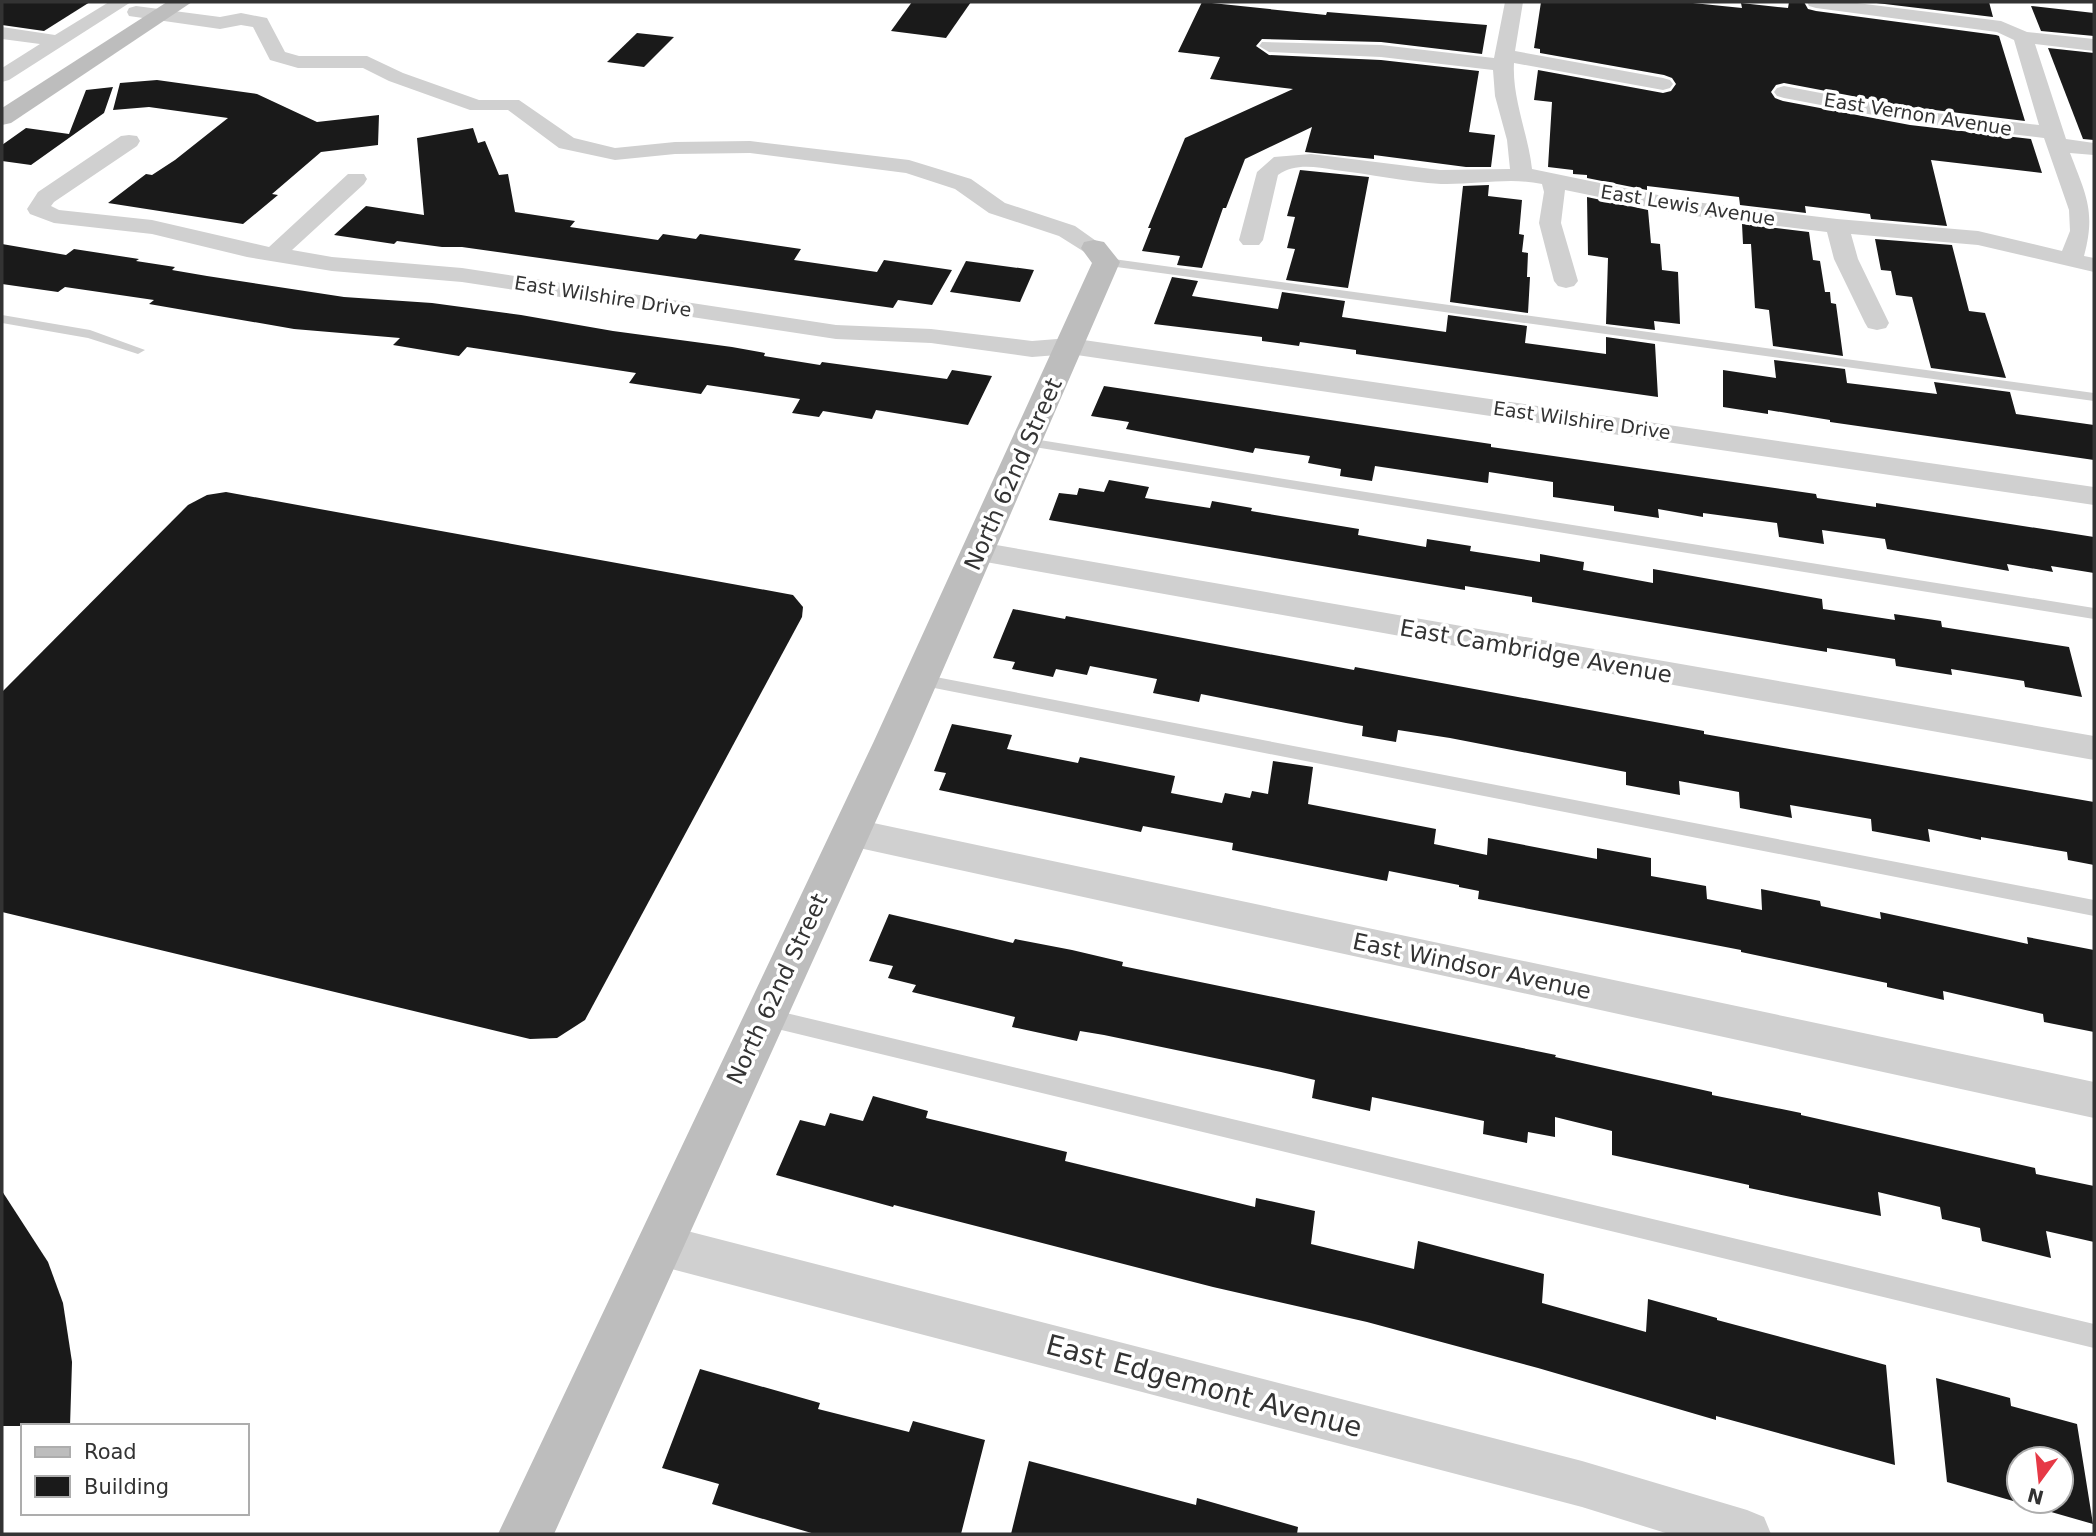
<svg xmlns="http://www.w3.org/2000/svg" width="2096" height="1536" font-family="'DejaVu Sans',sans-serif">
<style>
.building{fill:#1a1a1a;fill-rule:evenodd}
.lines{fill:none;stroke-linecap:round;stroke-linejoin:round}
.lane{fill:#d0d0d0;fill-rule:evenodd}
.street{fill:#d0d0d0;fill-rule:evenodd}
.secondary{fill:#bdbdbd;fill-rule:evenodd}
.labels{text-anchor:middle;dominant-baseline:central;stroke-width:7;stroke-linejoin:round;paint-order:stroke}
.far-street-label{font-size:19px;fill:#333;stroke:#fff}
.street-label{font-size:23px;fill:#333;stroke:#fff}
.near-street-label{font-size:28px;fill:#333;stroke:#fff}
</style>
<rect width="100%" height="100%" fill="#fff"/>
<!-- building -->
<g class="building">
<path d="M 2,2 L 90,2 L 44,31 L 2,25 Z"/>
<path d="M 912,2 L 971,2 L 946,38 L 891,31 Z"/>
<path d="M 1202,2 L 1326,15 L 1327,12 L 1487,25 L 1482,54 L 1381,42 L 1262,39 L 1256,46 L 1269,55 L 1381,60 L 1479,71 L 1469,132 L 1495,135 L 1491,167 L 1466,167 L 1374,155 L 1374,159 L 1305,152 L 1312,127 L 1245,159 L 1226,208 L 1223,208 L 1202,268 L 1177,265 L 1180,256 L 1142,251 L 1151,228 L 1148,228 L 1185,138 L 1293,89 L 1210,79 L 1220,57 L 1178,52 Z"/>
<path d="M 1541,2 L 1683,2 L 1742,8 L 1741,3 L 1788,8 L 1789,2 L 1804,2 L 1808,9 L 1816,11 L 1996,35 L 1999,36 L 2025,121 L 1910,107 L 1784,83 L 1776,85 L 1771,92 L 1775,98 L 1783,101 L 1910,125 L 2031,139 L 2042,173 L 1931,160 L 1947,226 L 1871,219 L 1870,214 L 1805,206 L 1806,213 L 1740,205 L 1739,197 L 1647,186 L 1647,190 L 1587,178 L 1587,175 L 1573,174 L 1573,170 L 1548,167 L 1552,102 L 1534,100 L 1538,70 L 1663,93 L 1671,91 L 1676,84 L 1672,78 L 1664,75 L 1540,53 L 1540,49 L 1534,48 Z"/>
<path d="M 1868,2 L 1989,2 L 1993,17 Z"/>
<path d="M 2031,6 L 2094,13 L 2094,36 L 2041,31 Z"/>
<path d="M 637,33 L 674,37 L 644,67 L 607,62 Z"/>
<path d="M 2048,48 L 2094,53 L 2094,140 L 2083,139 Z"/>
<path d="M 157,80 L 257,94 L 317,122 L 379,115 L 378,145 L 321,152 L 272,194 L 278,195 L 243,224 L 108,203 L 146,174 L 152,175 L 175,160 L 228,118 L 149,107 L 113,110 L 120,83 Z"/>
<path d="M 113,87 L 104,113 L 31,165 L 2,161 L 2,145 L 26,128 L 69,134 L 86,90 Z"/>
<path d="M 473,128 L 478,143 L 485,141 L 499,175 L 508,174 L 515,212 L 575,221 L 570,227 L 658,240 L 663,234 L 696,239 L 700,234 L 801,249 L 794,260 L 877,272 L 884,260 L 952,270 L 932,305 L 898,300 L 893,308 L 462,247 L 442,247 L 397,241 L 394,244 L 334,235 L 366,206 L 424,215 L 417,138 Z"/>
<path d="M 1300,170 L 1369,177 L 1348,288 L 1286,280 L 1295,249 L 1287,248 L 1295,217 L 1287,216 Z"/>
<path d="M 1489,185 L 1488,196 L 1522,200 L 1519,234 L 1524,235 L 1522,252 L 1528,253 L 1527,277 L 1530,277 L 1528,313 L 1450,302 L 1463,186 Z"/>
<path d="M 1587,197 L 1648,210 L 1651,243 L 1660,244 L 1662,270 L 1678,272 L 1680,324 L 1654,321 L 1655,330 L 1606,324 L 1608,258 L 1588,255 Z"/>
<path d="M 1742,224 L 1809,232 L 1813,260 L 1820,261 L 1825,292 L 1830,292 L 1831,303 L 1836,304 L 1843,356 L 1773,346 L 1769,310 L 1755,308 L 1751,244 L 1743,244 Z"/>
<path d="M 1875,239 L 1952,245 L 1969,311 L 1985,313 L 2006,378 L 1931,368 L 1912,297 L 1896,295 L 1891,271 L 1881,270 Z"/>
<path d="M 2,244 L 66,255 L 74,249 L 139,259 L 136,261 L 175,267 L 172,270 L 207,276 L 344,297 L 432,303 L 521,315 L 613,331 L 732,347 L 765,353 L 764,356 L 820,365 L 822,362 L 947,379 L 952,370 L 992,376 L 968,425 L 876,410 L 872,419 L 823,411 L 819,417 L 792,413 L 800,399 L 707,385 L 701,394 L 629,383 L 636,373 L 467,347 L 459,356 L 393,345 L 400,338 L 294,329 L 149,304 L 154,300 L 65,287 L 58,292 L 2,284 Z"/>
<path d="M 966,261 L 1034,270 L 1020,302 L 950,292 Z"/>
<path d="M 1172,277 L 1198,281 L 1192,296 L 1278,309 L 1282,292 L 1345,301 L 1342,317 L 1446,332 L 1448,315 L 1527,326 L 1525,343 L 1606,354 L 1606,337 L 1655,344 L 1658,397 L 1356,354 L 1356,350 L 1300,342 L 1299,346 L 1262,341 L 1262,337 L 1154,324 Z"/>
<path d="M 1774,360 L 1845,369 L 1847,383 L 1937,394 L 1934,382 L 2010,392 L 2016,414 L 2094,425 L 2094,460 L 1830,422 L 1830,420 L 1768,410 L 1768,414 L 1723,407 L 1723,370 L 1776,378 Z"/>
<path d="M 1104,386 L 1491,444 L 1491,447 L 1816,494 L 1817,498 L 1876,507 L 1876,503 L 2094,537 L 2094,573 L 2051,566 L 2053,572 L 2007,564 L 2009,571 L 1887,549 L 1885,539 L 1822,530 L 1824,544 L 1779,537 L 1777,523 L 1703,513 L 1703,517 L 1658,509 L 1659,518 L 1614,511 L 1614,506 L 1553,497 L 1553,482 L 1489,472 L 1488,483 L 1375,466 L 1372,481 L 1340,476 L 1341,469 L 1308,463 L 1310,456 L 1255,448 L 1253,453 L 1126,429 L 1129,422 L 1091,416 Z"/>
<path d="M 1109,480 L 1149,487 L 1145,498 L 1210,508 L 1212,501 L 1252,508 L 1251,511 L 1359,529 L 1358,535 L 1426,547 L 1427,539 L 1471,546 L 1470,551 L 1540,562 L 1540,554 L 1584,562 L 1583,570 L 1653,583 L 1653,569 L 1822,599 L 1823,609 L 1895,620 L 1894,614 L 1941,621 L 1942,627 L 2069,647 L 2082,697 L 2025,687 L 2024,681 L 1951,669 L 1952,675 L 1896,666 L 1895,659 L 1827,648 L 1827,652 L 1532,602 L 1532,597 L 1465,586 L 1465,590 L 1049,520 L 1059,493 L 1077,495 L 1079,488 L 1104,492 Z"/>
<path d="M 226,492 L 793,595 L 803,607 L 802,617 L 585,1020 L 557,1038 L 530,1039 L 2,912 L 2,692 L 188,505 L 207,495 Z"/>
<path d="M 1013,609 L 1065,619 L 1066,616 L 1354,670 L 1355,667 L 1398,675 L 1704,731 L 1704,734 L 2094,802 L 2094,865 L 2068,860 L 2067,852 L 1981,837 L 1981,840 L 1928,829 L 1930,842 L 1872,831 L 1871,819 L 1790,805 L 1792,818 L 1740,808 L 1739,792 L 1679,781 L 1680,795 L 1626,785 L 1626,772 L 1450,738 L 1398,730 L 1396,742 L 1362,736 L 1363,726 L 1346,723 L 1201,694 L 1199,702 L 1153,693 L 1157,679 L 1090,666 L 1087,675 L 1056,669 L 1053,677 L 1012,669 L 1015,662 L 993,658 Z"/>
<path d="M 952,724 L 1012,735 L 1007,749 L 1078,763 L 1080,757 L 1175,776 L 1171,793 L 1222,803 L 1225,793 L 1250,798 L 1252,791 L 1268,794 L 1273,761 L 1313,767 L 1308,804 L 1436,829 L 1434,844 L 1487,855 L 1488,838 L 1597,859 L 1597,848 L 1651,858 L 1651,876 L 1706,886 L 1707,899 L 1762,910 L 1761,889 L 1820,901 L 1821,906 L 1881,919 L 1880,912 L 2028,944 L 2027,937 L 2094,950 L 2094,1032 L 2044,1022 L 2043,1014 L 1943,991 L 1944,1000 L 1887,987 L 1887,983 L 1741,952 L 1741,950 L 1478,899 L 1479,891 L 1459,887 L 1459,885 L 1389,871 L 1387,881 L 1232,850 L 1233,843 L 1143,826 L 1141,832 L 939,790 L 946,773 L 934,771 Z"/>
<path d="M 889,914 L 1013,943 L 1015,939 L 1072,950 L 1123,962 L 1122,966 L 1556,1055 L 1555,1057 L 1712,1092 L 1712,1095 L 1801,1113 L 1801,1115 L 2035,1168 L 2036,1174 L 2094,1186 L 2094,1242 L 2046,1231 L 2051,1258 L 1982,1241 L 1980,1228 L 1942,1219 L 1940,1207 L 1878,1192 L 1881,1216 L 1749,1188 L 1749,1185 L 1612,1155 L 1612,1131 L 1555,1117 L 1555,1137 L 1528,1132 L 1527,1143 L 1483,1134 L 1484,1121 L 1372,1097 L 1370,1111 L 1312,1098 L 1315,1080 L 1281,1072 L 1104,1035 L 1080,1031 L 1077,1041 L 1012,1027 L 1015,1017 L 912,992 L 916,985 L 888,978 L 893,966 L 869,961 Z"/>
<path d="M 873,1096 L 928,1111 L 926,1118 L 1067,1152 L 1065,1161 L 1255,1207 L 1256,1198 L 1315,1211 L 1311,1244 L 1414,1269 L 1418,1241 L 1544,1274 L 1542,1303 L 1646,1332 L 1648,1299 L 1717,1318 L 1717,1320 L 1886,1365 L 1895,1465 L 1716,1416 L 1716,1420 L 1538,1368 L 1367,1322 L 1213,1287 L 894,1205 L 893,1207 L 776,1175 L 800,1120 L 825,1126 L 830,1113 L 863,1121 Z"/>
<path d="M 2,1191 L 48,1262 L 63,1303 L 72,1362 L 70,1426 L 2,1426 Z"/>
<path d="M 700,1369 L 820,1403 L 818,1409 L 909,1432 L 913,1421 L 985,1440 L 961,1534 L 815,1534 L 712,1504 L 719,1484 L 662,1468 Z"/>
<path d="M 1936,1378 L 2010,1398 L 2011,1406 L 2077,1424 L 2093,1524 L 1947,1482 ZM 2019,1459 L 2061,1459 L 2061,1501 L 2019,1501 Z"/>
<path d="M 1029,1461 L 1196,1505 L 1197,1498 L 1298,1527 L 1297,1534 L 1011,1534 Z"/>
</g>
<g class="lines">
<!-- lane -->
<g class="lane">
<path d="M 1106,258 L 2094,393 L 2094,401 L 1102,265 L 1100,262 Z"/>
<path d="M 2,315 L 90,330 L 145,350 L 138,354 L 88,338 L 2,323 Z"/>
<path d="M 1027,438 L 2094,608 L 2094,619 L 1022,445 L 1020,442 Z"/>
<path d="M 920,674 L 2094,900 L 2094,916 L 914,684 L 912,680 Z"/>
<path d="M 765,1008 L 2094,1324 L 2094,1348 L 765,1026 L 758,1023 L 755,1017 L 758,1011 Z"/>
</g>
<!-- street -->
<g class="street">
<path d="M 109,2 L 131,2 L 9,80 L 2,82 L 2,68 L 40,44 L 2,39 L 2,27 L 55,35 Z"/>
<path d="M 1505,2 L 1523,2 L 1515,51 L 1663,78 L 1670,80 L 1673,84 L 1670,88 L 1663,90 L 1514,63 C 1512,99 1528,133 1532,169 L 1687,201 L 1837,219 L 1978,231 L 2062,251 L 2070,231 L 2069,210 L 2044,138 L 1910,122 L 1784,98 L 1777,96 L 1774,92 L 1777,88 L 1784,86 L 1910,110 L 2039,125 L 2014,40 L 1997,32 L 1816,8 L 1809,6 L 1807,2 L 1849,2 L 2001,21 L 2027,32 L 2094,39 L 2094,51 L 2035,44 L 2066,139 L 2094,143 L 2094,155 L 2070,153 C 2086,195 2096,211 2084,256 L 2094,258 L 2094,272 L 1978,245 L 1851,234 L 1858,259 L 1889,323 L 1886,328 L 1877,330 L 1868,328 L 1865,323 L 1834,259 L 1827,232 L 1687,215 L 1565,190 L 1561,223 L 1578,281 L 1574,286 L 1566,288 L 1558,286 L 1554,281 L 1539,223 L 1544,192 L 1542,184 C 1510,177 1474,185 1441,184 C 1406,182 1370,174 1335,170 C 1315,167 1295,163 1278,175 L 1263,240 L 1259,245 L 1243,245 L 1239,240 L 1257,172 L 1274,157 L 1311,154 L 1440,170 L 1510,169 L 1507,140 L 1495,96 L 1493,70 L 1381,57 L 1269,52 L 1259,46 L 1262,42 L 1381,45 L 1494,58 Z"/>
<path d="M 136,6 L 220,17 L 241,13 L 267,18 L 285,52 L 299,56 L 367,56 L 403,73 L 479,100 L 519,100 L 574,138 L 615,148 L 675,142 L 750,141 L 909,160 L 971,179 L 1005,203 L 1075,226 L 1106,248 L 1102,253 L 1086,253 L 1059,236 L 989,213 L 955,189 L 906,173 L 750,153 L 675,154 L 615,160 L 559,148 L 508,110 L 470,110 L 389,81 L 363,68 L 298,68 L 270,60 L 253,27 L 241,25 L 220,29 L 129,16 L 127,12 L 129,8 Z"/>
<path d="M 129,135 L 137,136 L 140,141 L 137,146 L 54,202 L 51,206 L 59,210 L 152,220 L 269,247 L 348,174 L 364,174 L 367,179 L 364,184 L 292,250 L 332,257 L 462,268 L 836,325 L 931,329 L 1032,341 L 1070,338 L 2094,487 L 2094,505 L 1070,354 L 1032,357 L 931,343 L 836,339 L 462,282 L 332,271 L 247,257 L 152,234 L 54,223 L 30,214 L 27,209 L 38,192 L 121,136 Z"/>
<path d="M 979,542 L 2094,736 L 2094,760 L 969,559 L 964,552 L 969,545 Z"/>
<path d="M 850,818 L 2094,1082 L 2094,1118 L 850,846 L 838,842 L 833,832 L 838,822 Z"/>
<path d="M 660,1224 L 1582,1461 L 1747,1510 L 1764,1517 L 1771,1534 L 1669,1534 L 1582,1507 L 660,1266 L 645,1260 L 639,1245 L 645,1230 Z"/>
</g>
<!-- secondary -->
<g class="secondary">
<path d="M 167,2 L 192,2 L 11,123 L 2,125 L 2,108 Z"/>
<path d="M 1094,240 L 1104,242 L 1120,262 L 912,741 L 554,1534 L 498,1534 L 874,741 L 1092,263 L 1081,248 L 1084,242 Z"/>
</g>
</g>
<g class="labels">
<!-- far-street labels -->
<g class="far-street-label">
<text transform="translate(1918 114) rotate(9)">East Vernon Avenue</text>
<text transform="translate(1688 205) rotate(9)">East Lewis Avenue</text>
<text transform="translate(603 296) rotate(9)">East Wilshire Drive</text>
<text transform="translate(1582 420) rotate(8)">East Wilshire Drive</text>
</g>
<!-- street labels -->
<g class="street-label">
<text transform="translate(1013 474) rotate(-66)">North 62nd Street</text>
<text transform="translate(1536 651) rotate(10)">East Cambridge Avenue</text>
<text transform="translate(1472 966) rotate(12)">East Windsor Avenue</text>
<text transform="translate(777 989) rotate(-65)">North 62nd Street</text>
</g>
<!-- near-street labels -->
<g class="near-street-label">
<text transform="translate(1204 1386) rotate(15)">East Edgemont Avenue</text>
</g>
</g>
<!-- border -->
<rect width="2096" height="1536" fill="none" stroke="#333333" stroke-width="7"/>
<!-- legend -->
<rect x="21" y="1424" width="228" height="91" fill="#ffffff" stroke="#adadad" stroke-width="2"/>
<rect x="35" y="1447" width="35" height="10" fill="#bdbdbd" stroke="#adadad" stroke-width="2"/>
<text x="84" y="1459" font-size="21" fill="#333333">Road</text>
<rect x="35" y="1476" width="35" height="21" fill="#1a1a1a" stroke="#adadad" stroke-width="2"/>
<text x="84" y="1494" font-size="21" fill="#333333">Building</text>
<!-- north arrow -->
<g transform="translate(2040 1480) rotate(195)"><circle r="33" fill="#ffffff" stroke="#adadad" stroke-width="2"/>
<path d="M0-5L12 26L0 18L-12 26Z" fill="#e63946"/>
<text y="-10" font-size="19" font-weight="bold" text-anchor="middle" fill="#333333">N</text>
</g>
</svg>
